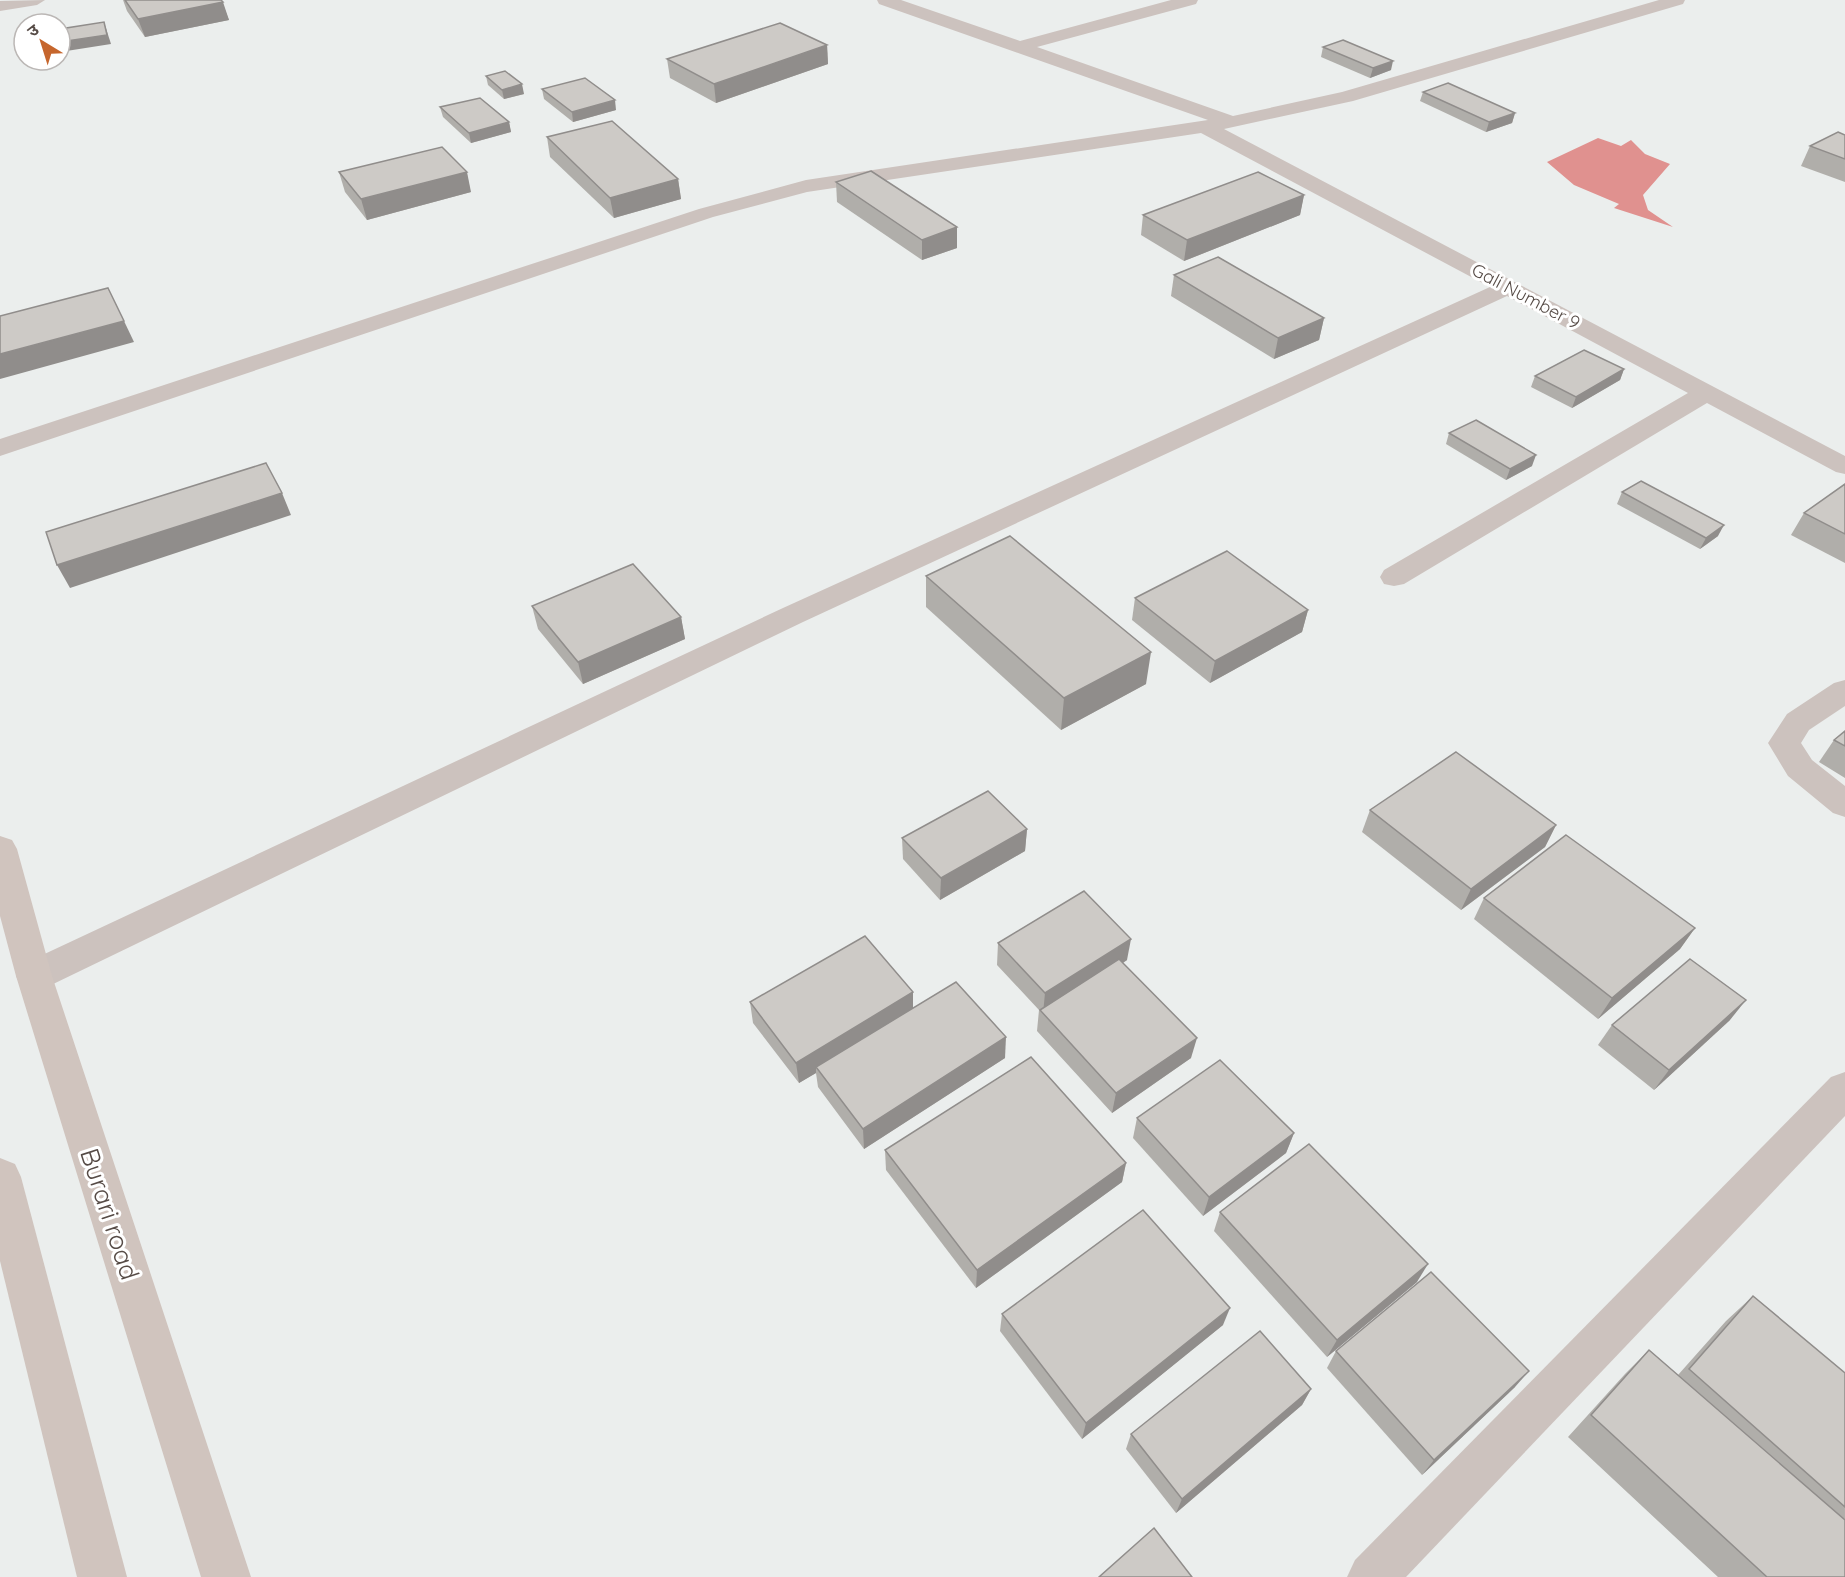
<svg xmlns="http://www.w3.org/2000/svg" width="1845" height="1577" font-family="Quicksand,'Noto Sans Devanagari',sans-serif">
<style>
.water{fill:#e0918f}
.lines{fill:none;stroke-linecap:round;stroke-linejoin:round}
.street{fill:#ccc2be;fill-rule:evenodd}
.secondary{fill:#d0c4be;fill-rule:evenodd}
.wall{fill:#b0aeaa}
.shaded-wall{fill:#908d8b}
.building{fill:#cdcac6;stroke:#908d8b;stroke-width:1.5}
.labels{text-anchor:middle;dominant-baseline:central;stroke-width:6;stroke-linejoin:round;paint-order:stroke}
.far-street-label{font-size:18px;fill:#564b46;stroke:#fff}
.near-street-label{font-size:26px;fill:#564b46;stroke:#fff}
</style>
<rect width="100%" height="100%" fill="#ebeeed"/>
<!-- water -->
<path class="water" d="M 1598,138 L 1621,146 L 1631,140 L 1645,154 L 1670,164 L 1643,195 L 1648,210 L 1673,227 L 1614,208 L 1619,204 L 1574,185 L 1547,162 Z"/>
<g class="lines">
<!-- street -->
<g class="street">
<path d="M 45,0 L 37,5 L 0,11 L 0,1 Z"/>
<path d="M 877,0 L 901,0 L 1020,41 L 1171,0 L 1198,0 L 1196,4 L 1037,47 L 1233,116 L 1342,92 L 1659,0 L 1685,0 L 1683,4 L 1353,101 L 1224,129 L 1845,456 L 1845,474 L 1836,472 L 1707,403 L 1404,584 L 1394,586 L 1384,584 L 1380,577 L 1384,570 L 1688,393 L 1507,296 L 803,622 L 47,987 L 34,991 L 21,987 L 16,976 L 21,965 L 783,608 L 1490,287 L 1201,133 L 807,192 L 713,217 L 0,456 L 0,439 L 699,209 L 806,180 L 1208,120 L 879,4 Z"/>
<path d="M 1845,680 L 1845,706 L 1809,730 L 1801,743 L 1812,760 L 1845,786 L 1845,817 L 1833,813 L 1788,776 L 1768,743 L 1787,714 L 1834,683 Z"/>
<path d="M 1845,1072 L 1845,1116 L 1406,1577 L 1347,1577 L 1355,1560 L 1831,1077 Z"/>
</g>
<!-- secondary -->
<g class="secondary">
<path d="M 0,836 L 12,840 L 17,849 L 52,976 L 251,1577 L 201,1577 L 16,976 L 0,916 Z"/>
<path d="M 0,1158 L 15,1164 L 21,1177 L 127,1577 L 77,1577 L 0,1261 Z"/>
</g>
</g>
<!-- wall -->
<g class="wall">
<path d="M 123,0 L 221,0 L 229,20 L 145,37 L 127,11 Z"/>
<path d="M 827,45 L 828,64 L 716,103 L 670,78 L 667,59 Z"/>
<path d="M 1323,47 L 1391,70 L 1370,78 L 1321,57 Z"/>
<path d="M 486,76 L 524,94 L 504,99 L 488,85 Z"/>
<path d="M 542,89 L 616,110 L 573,122 L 544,99 Z"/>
<path d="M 1423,92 L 1515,113 L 1512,123 L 1486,132 L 1420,101 Z"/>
<path d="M 440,107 L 509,122 L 511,132 L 471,143 L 443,117 Z"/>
<path d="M 1845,135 L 1845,182 L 1801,166 L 1810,146 Z"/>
<path d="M 547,137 L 678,179 L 681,199 L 614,218 L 550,157 Z"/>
<path d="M 339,172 L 471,192 L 367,220 L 345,192 Z"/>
<path d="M 836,182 L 957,248 L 922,260 L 837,202 Z"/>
<path d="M 1304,195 L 1300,215 L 1184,261 L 1141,235 L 1143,215 Z"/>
<path d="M 1174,275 L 1324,318 L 1319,340 L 1274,359 L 1171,296 Z"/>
<path d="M 1624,369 L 1620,380 L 1572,408 L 1531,387 L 1535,376 Z"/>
<path d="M 1449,433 L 1532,466 L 1506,480 L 1446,444 Z"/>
<path d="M 1845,484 L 1845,563 L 1791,535 L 1804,513 Z"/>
<path d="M 1622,492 L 1718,536 L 1700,549 L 1617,504 Z"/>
<path d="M 926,576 L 1146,684 L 1061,730 L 926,607 Z"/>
<path d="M 1135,598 L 1308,610 L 1302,632 L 1210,683 L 1132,620 Z"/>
<path d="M 532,606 L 681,617 L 685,639 L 583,684 L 538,629 Z"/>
<path d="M 1845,731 L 1845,778 L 1819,762 L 1834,740 Z"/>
<path d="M 1370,810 L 1556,825 L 1545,847 L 1461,910 L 1362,832 Z"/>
<path d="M 1027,829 L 1025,851 L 940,900 L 903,859 L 902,838 Z"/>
<path d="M 1484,898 L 1695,928 L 1680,949 L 1598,1019 L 1474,919 Z"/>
<path d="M 998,943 L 1127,960 L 1123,963 L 1191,1058 L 1112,1113 L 1037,1031 L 1039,1010 L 997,965 Z"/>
<path d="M 913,992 L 913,1008 L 1005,1058 L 864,1149 L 818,1087 L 816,1073 L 799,1083 L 753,1023 L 750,1002 Z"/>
<path d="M 1730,1020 L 1654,1090 L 1598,1045 L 1612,1025 Z"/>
<path d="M 1137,1118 L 1294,1133 L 1286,1153 L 1203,1216 L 1133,1138 Z"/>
<path d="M 885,1150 L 1126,1163 L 1122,1182 L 976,1288 L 886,1170 Z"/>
<path d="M 1220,1212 L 1417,1282 L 1327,1357 L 1214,1231 Z"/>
<path d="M 1753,1296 L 1845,1373 L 1845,1577 L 1718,1577 L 1568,1437 L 1625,1374 L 1649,1350 L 1678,1375 L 1726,1321 Z"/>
<path d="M 1002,1314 L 1223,1325 L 1082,1439 L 1000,1331 Z"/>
<path d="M 1336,1351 L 1515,1387 L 1422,1475 L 1327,1368 Z"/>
<path d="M 1311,1389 L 1302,1405 L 1176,1513 L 1126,1449 L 1131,1434 Z"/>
</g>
<!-- shaded-wall -->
<g class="shaded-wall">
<path d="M 223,2 L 229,20 L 145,37 L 138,19 Z"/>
<path d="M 104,22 L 111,44 L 60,52 L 60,42 Z"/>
<path d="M 827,45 L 828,64 L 716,103 L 714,84 Z"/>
<path d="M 1393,61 L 1391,70 L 1370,78 L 1373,68 Z"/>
<path d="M 522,84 L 524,94 L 504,99 L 502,90 Z"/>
<path d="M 615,100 L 616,110 L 573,122 L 572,112 Z"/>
<path d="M 1515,113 L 1512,123 L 1486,132 L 1489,122 Z"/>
<path d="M 509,122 L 511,132 L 471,143 L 469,133 Z"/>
<path d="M 467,172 L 471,192 L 367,220 L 361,199 Z"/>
<path d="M 678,179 L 681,199 L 614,218 L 610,198 Z"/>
<path d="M 1304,195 L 1300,215 L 1184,261 L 1187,240 Z"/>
<path d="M 957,227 L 957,248 L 922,260 L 922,240 Z"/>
<path d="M 1324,318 L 1319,340 L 1274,359 L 1278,338 Z"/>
<path d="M 124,321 L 134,342 L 0,379 L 0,354 Z"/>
<path d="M 1624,369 L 1620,380 L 1572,408 L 1576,397 Z"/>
<path d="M 1536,455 L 1532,466 L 1506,480 L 1510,469 Z"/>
<path d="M 282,493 L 291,515 L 70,588 L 57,565 Z"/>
<path d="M 1724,525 L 1718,536 L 1700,549 L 1706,538 Z"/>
<path d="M 1308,610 L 1302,632 L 1210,683 L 1215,661 Z"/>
<path d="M 681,617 L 685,639 L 583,684 L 578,662 Z"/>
<path d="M 1151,652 L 1146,684 L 1061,730 L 1064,698 Z"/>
<path d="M 1556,825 L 1545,847 L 1461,910 L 1471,889 Z"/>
<path d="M 1027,829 L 1025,851 L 940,900 L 941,878 Z"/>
<path d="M 1695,928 L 1680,949 L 1598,1019 L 1612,998 Z"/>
<path d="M 1131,939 L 1127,960 L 1043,1014 L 1045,993 Z"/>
<path d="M 913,992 L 913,1013 L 816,1067 L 816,1073 L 799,1083 L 796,1063 Z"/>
<path d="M 1746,1000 L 1730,1020 L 1654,1090 L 1669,1070 Z"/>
<path d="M 1006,1037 L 1005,1058 L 864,1149 L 863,1129 Z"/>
<path d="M 1197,1038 L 1191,1058 L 1112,1113 L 1116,1093 Z"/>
<path d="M 1294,1133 L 1286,1153 L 1203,1216 L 1209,1197 Z"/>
<path d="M 1126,1163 L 1122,1182 L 976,1288 L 977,1270 Z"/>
<path d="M 1428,1264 L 1417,1282 L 1327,1357 L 1337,1340 Z"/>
<path d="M 1230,1308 L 1223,1325 L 1082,1439 L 1086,1423 Z"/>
<path d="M 1529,1371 L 1515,1387 L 1422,1475 L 1434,1460 Z"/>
<path d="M 1311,1389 L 1302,1405 L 1176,1513 L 1182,1499 Z"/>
</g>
<!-- building -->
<g class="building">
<path d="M 125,0 L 221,0 L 223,2 L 138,19 Z"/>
<path d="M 104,22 L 107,35 L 60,42 L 60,29 Z"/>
<path d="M 780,23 L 827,45 L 714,84 L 667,59 Z"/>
<path d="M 1343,40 L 1393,61 L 1373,68 L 1323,47 Z"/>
<path d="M 505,71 L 522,84 L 502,90 L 486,76 Z"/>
<path d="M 585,78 L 615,100 L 572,112 L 542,89 Z"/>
<path d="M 1448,83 L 1515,113 L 1489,122 L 1423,92 Z"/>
<path d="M 480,98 L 509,122 L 469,133 L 440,107 Z"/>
<path d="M 612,121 L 678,179 L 610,198 L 547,137 Z"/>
<path d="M 1838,132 L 1845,135 L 1845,159 L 1810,146 Z"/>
<path d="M 442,147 L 467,172 L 361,199 L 339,172 Z"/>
<path d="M 871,171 L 957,227 L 922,240 L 836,182 Z"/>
<path d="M 1258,172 L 1304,195 L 1187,240 L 1143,215 Z"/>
<path d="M 1218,257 L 1324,318 L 1278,338 L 1174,275 Z"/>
<path d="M 108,288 L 124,321 L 0,354 L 0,316 Z"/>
<path d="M 1584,350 L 1624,369 L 1576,397 L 1535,376 Z"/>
<path d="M 1476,420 L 1536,455 L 1510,469 L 1449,433 Z"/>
<path d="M 266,463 L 282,493 L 57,565 L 46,532 Z"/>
<path d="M 1641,481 L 1724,525 L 1706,538 L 1622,492 Z"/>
<path d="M 1845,484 L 1845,534 L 1804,513 Z"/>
<path d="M 1010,536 L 1151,652 L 1064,698 L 926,576 Z"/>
<path d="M 1227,551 L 1308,610 L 1215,661 L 1135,598 Z"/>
<path d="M 633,564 L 681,617 L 578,662 L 532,606 Z"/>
<path d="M 1845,731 L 1845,746 L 1834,740 Z"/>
<path d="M 1456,752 L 1556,825 L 1471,889 L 1370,810 Z"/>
<path d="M 988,791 L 1027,829 L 941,878 L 902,838 Z"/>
<path d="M 1566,835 L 1695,928 L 1612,998 L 1484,898 Z"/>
<path d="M 1084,891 L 1131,939 L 1045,993 L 998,943 Z"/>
<path d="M 865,936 L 913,992 L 796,1063 L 750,1002 Z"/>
<path d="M 1119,959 L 1197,1038 L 1116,1093 L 1040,1010 Z"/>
<path d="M 1690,959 L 1746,1000 L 1669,1070 L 1612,1025 Z"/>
<path d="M 956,982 L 1006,1037 L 863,1129 L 816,1067 Z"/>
<path d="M 1031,1057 L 1126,1163 L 977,1270 L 885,1150 Z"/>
<path d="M 1220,1060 L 1294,1133 L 1209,1197 L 1137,1118 Z"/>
<path d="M 1309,1144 L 1428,1264 L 1337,1340 L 1220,1212 Z"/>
<path d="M 1143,1210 L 1230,1308 L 1086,1423 L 1002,1314 Z"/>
<path d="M 1431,1272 L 1529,1371 L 1434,1460 L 1336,1351 Z"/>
<path d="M 1753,1296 L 1845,1373 L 1845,1507 L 1689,1369 Z"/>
<path d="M 1260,1331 L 1311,1389 L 1182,1499 L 1131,1434 Z"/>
<path d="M 1649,1350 L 1845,1520 L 1845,1577 L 1767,1577 L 1591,1415 Z"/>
<path d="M 1154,1528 L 1192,1577 L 1099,1577 Z"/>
</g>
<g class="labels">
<!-- far-street labels -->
<g class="far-street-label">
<text transform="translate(1526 296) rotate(28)">Gali Number 9</text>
</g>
<!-- near-street labels -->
<g class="near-street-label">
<text transform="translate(110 1214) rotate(72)">Burari road</text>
</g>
</g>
<!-- north arrow -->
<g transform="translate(42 42) rotate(322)"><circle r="28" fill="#ffffff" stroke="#bbb7b5" stroke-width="1.5"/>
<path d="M0-4.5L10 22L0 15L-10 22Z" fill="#c6662d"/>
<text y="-9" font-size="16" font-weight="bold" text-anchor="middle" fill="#564b46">उ</text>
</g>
</svg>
